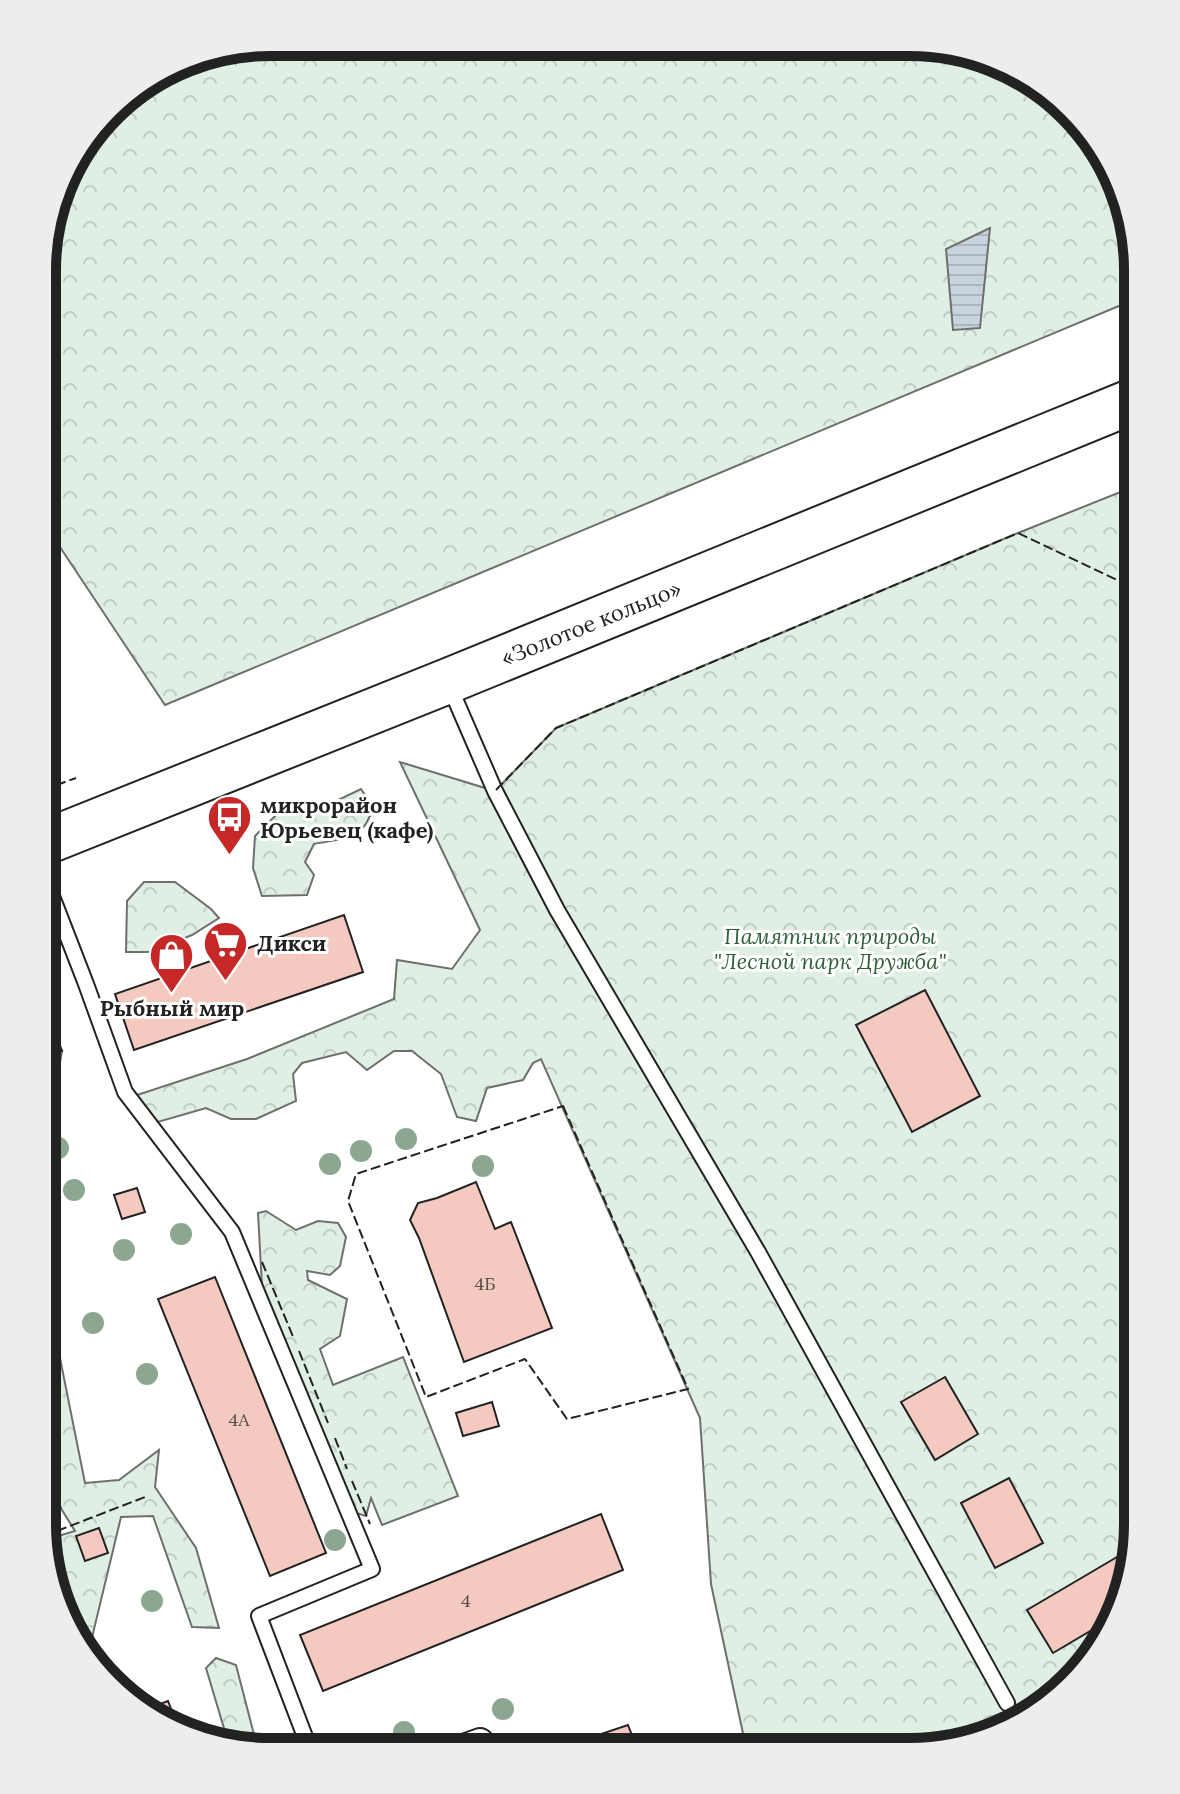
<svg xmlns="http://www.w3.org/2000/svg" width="1180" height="1794" font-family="Lora,serif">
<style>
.forest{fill:url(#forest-crowns);stroke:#6f6f6f;stroke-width:2}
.water{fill:url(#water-rules);stroke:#6f6f6f;stroke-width:2}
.building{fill:#f3c9c0;stroke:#222;stroke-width:2}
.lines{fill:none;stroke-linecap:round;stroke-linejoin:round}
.lane-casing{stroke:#222;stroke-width:18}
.street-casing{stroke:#222;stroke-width:30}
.highway-casing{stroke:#222;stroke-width:48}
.lane{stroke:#fff;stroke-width:14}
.street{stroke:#fff;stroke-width:26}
.highway{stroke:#fff;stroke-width:44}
.fence{stroke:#222;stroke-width:2;stroke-dasharray:10 4;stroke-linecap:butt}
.tree{fill:#8da692}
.labels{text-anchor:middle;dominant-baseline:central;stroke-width:6;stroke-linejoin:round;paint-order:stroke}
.number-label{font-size:18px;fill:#564c4a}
.street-label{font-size:22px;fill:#222;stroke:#fff}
.poi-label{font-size:22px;font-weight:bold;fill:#222;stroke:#fff;text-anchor:start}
.park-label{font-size:22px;font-style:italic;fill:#2f5e38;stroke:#fff}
.rim{fill:none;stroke:#222;stroke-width:10}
</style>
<defs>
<pattern id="forest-crowns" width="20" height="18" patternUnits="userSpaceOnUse" patternTransform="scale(2)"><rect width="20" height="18" fill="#e0efe3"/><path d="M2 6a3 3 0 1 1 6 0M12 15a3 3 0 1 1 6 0" fill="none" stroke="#c0cdc2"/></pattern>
<pattern id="water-rules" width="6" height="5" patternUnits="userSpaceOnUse" patternTransform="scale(2)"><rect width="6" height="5" fill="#c7d3dd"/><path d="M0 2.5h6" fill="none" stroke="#abb5bd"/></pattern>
</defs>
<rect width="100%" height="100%" fill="#fff"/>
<!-- forest -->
<g class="forest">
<path d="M 298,42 L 941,44 L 1049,89 L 1120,182 L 1138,270 L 1138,298 L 165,705 L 44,523 L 44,239 L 72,156 L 120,98 L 162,74 L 185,75 Z"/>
<path d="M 1138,485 L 1137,1540 L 1091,1663 L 998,1734 L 911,1752 L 747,1752 L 711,1584 L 700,1418 L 541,1059 L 533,1063 L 523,1080 L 487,1088 L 476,1121 L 457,1117 L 441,1074 L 412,1051 L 394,1051 L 367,1070 L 346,1052 L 302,1063 L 293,1074 L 296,1101 L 256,1119 L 231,1119 L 206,1108 L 151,1124 L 133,1108 L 137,1095 L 247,1059 L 394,999 L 397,960 L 452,969 L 480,930 L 400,762 L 495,791 L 556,728 L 1018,533 Z"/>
<path d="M 361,789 L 373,807 C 364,841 344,838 314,844 L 305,862 L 314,875 L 307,895 L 262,896 L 253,868 L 255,836 L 276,815 L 307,815 Z"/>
<path d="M 144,882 L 175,882 L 211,909 L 219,918 L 192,935 L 150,952 L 126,952 L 127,901 Z"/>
<path d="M 62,1051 L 57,1079 L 43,1087 L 43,1058 Z"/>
<path d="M 266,1211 L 296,1230 L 318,1221 L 338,1223 L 346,1237 L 340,1266 L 330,1275 L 307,1271 L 308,1280 L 347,1299 L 340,1336 L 320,1349 L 333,1385 L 403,1357 L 458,1496 L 382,1525 L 371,1498 L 366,1516 L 356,1513 L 262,1286 L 258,1213 Z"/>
<path d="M 42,1323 L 55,1333 L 85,1483 L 119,1480 L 159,1450 L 155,1487 L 196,1548 L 219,1628 L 192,1627 L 153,1516 L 121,1517 L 89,1650 L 60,1612 L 51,1570 L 54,1569 L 45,1540 L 75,1531 L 62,1510 L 42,1465 Z"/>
<path d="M 216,1658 L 236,1665 L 258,1750 L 240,1750 L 226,1744 L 226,1735 L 206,1668 Z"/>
</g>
<!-- water -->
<path class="water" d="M 990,228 L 980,328 L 953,330 L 946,249 Z"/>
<!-- building -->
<g class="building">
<path d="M 344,915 L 363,972 L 134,1050 L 115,994 Z"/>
<path d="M 925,990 L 980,1096 L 912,1132 L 856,1025 Z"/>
<path d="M 47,1011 L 62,1051 L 43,1058 L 43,1012 Z"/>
<path d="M 476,1182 L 495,1229 L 511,1222 L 552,1328 L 464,1362 L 419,1238 L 410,1220 L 418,1203 L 437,1198 Z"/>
<path d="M 137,1188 L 145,1212 L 122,1219 L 114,1195 Z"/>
<path d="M 215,1277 L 326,1553 L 270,1576 L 158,1299 Z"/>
<path d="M 945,1377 L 978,1434 L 935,1460 L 901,1402 Z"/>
<path d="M 492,1402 L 499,1426 L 463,1436 L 456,1413 Z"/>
<path d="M 1009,1478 L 1043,1543 L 995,1568 L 961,1503 Z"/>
<path d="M 601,1514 L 623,1570 L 323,1691 L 300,1635 Z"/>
<path d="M 99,1528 L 108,1553 L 85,1561 L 76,1536 Z"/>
<path d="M 1117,1557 L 1126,1571 L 1107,1621 L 1053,1653 L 1027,1610 Z"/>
<path d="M 168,1701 L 177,1724 L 143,1710 Z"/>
<path d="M 628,1725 L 638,1751 L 546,1751 L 577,1740 L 581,1751 L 599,1745 L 595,1736 Z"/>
</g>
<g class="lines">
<defs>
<g id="lane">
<path d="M 449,685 L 495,791 L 557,910 L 758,1252 L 1007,1703"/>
<path d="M 43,873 L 86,984 L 125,1092 L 232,1232 L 372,1569 L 259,1616 L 310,1750"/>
</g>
<path id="street" d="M 455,1751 L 480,1742"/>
<path id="highway" d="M 43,843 L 448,681 L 1138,399"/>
</defs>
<!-- lane casing -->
<use href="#lane" class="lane-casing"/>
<!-- street casing -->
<use href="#street" class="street-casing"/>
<!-- highway casing -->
<use href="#highway" class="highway-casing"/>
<!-- lane -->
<use href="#lane" class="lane"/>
<!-- street -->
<use href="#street" class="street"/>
<!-- highway -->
<use href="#highway" class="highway"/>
<!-- fence -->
<g class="fence">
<path d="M 43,790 L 76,778"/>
<path d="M 496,790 L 556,728 L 1018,533 L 1138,590"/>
<path d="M 563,1106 L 688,1389 L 567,1419 L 525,1359 L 426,1397 L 348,1201 L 356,1174 Z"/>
<path d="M 262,1262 L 294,1339"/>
<path d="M 299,1351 L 328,1423"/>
<path d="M 335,1438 L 347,1469"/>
<path d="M 352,1481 L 370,1524"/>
<path d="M 44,1536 L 145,1497"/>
</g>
</g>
<!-- trees -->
<g class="tree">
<circle cx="406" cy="1139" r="11"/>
<circle cx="58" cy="1148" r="11"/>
<circle cx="361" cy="1151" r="11"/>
<circle cx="330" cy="1164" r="11"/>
<circle cx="483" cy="1166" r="11"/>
<circle cx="74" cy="1190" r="11"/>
<circle cx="181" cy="1234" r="11"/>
<circle cx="124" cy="1250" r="11"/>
<circle cx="93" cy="1323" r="11"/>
<circle cx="147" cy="1374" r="11"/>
<circle cx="335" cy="1540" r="11"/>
<circle cx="152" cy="1601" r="11"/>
<circle cx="503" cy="1709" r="11"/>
<circle cx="404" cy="1732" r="11"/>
</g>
<!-- icons -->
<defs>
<symbol id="bus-pin" viewBox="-11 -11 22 30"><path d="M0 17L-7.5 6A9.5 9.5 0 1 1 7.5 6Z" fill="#c62828" stroke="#fff"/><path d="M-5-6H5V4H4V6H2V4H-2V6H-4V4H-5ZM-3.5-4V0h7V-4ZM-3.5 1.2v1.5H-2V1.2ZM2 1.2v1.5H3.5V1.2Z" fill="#fff"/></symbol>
<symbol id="supermarket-pin" viewBox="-11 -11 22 30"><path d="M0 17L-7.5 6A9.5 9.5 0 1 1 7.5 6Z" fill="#c62828" stroke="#fff"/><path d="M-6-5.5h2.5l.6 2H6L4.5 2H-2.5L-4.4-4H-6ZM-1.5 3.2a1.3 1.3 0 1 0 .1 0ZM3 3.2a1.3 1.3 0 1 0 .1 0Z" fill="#fff"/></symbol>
<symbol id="shop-pin" viewBox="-11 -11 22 30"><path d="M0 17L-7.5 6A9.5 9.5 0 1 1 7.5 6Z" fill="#c62828" stroke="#fff"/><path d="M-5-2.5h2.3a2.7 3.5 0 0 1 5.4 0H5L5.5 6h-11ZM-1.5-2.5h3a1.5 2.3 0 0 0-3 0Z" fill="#fff"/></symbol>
</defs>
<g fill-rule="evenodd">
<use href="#bus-pin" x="204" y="792" width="51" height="69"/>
<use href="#supermarket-pin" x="200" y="918" width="51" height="69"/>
<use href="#shop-pin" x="146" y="930" width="51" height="69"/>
</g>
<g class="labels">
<!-- number labels -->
<g class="number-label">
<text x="485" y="1283">4Б</text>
<text x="239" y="1419">4А</text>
<text x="466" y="1600">4</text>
</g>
<!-- street labels -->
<g class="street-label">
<text transform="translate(591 623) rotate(-22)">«Золотое кольцо»</text>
</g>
<!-- poi labels -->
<g class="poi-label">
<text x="260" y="805">микрорайон<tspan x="260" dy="25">Юрьевец (кафе)</tspan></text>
<text x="257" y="943">Дикси</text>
<text x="172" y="1008" text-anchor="middle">Рыбный мир</text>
</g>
<!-- park labels -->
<g class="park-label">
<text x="830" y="936">Памятник природы<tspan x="830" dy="25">"Лесной парк Дружба"</tspan></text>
</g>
</g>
<!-- crop -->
<path d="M0 0H1180V1794H0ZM270 56H910A214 214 0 0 1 1124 270V1524A214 214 0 0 1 910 1738H270A214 214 0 0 1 56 1524V270A214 214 0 0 1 270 56Z" fill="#ededed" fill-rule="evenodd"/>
<path class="rim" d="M270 56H910A214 214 0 0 1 1124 270V1524A214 214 0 0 1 910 1738H270A214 214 0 0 1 56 1524V270A214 214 0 0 1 270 56Z"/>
</svg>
